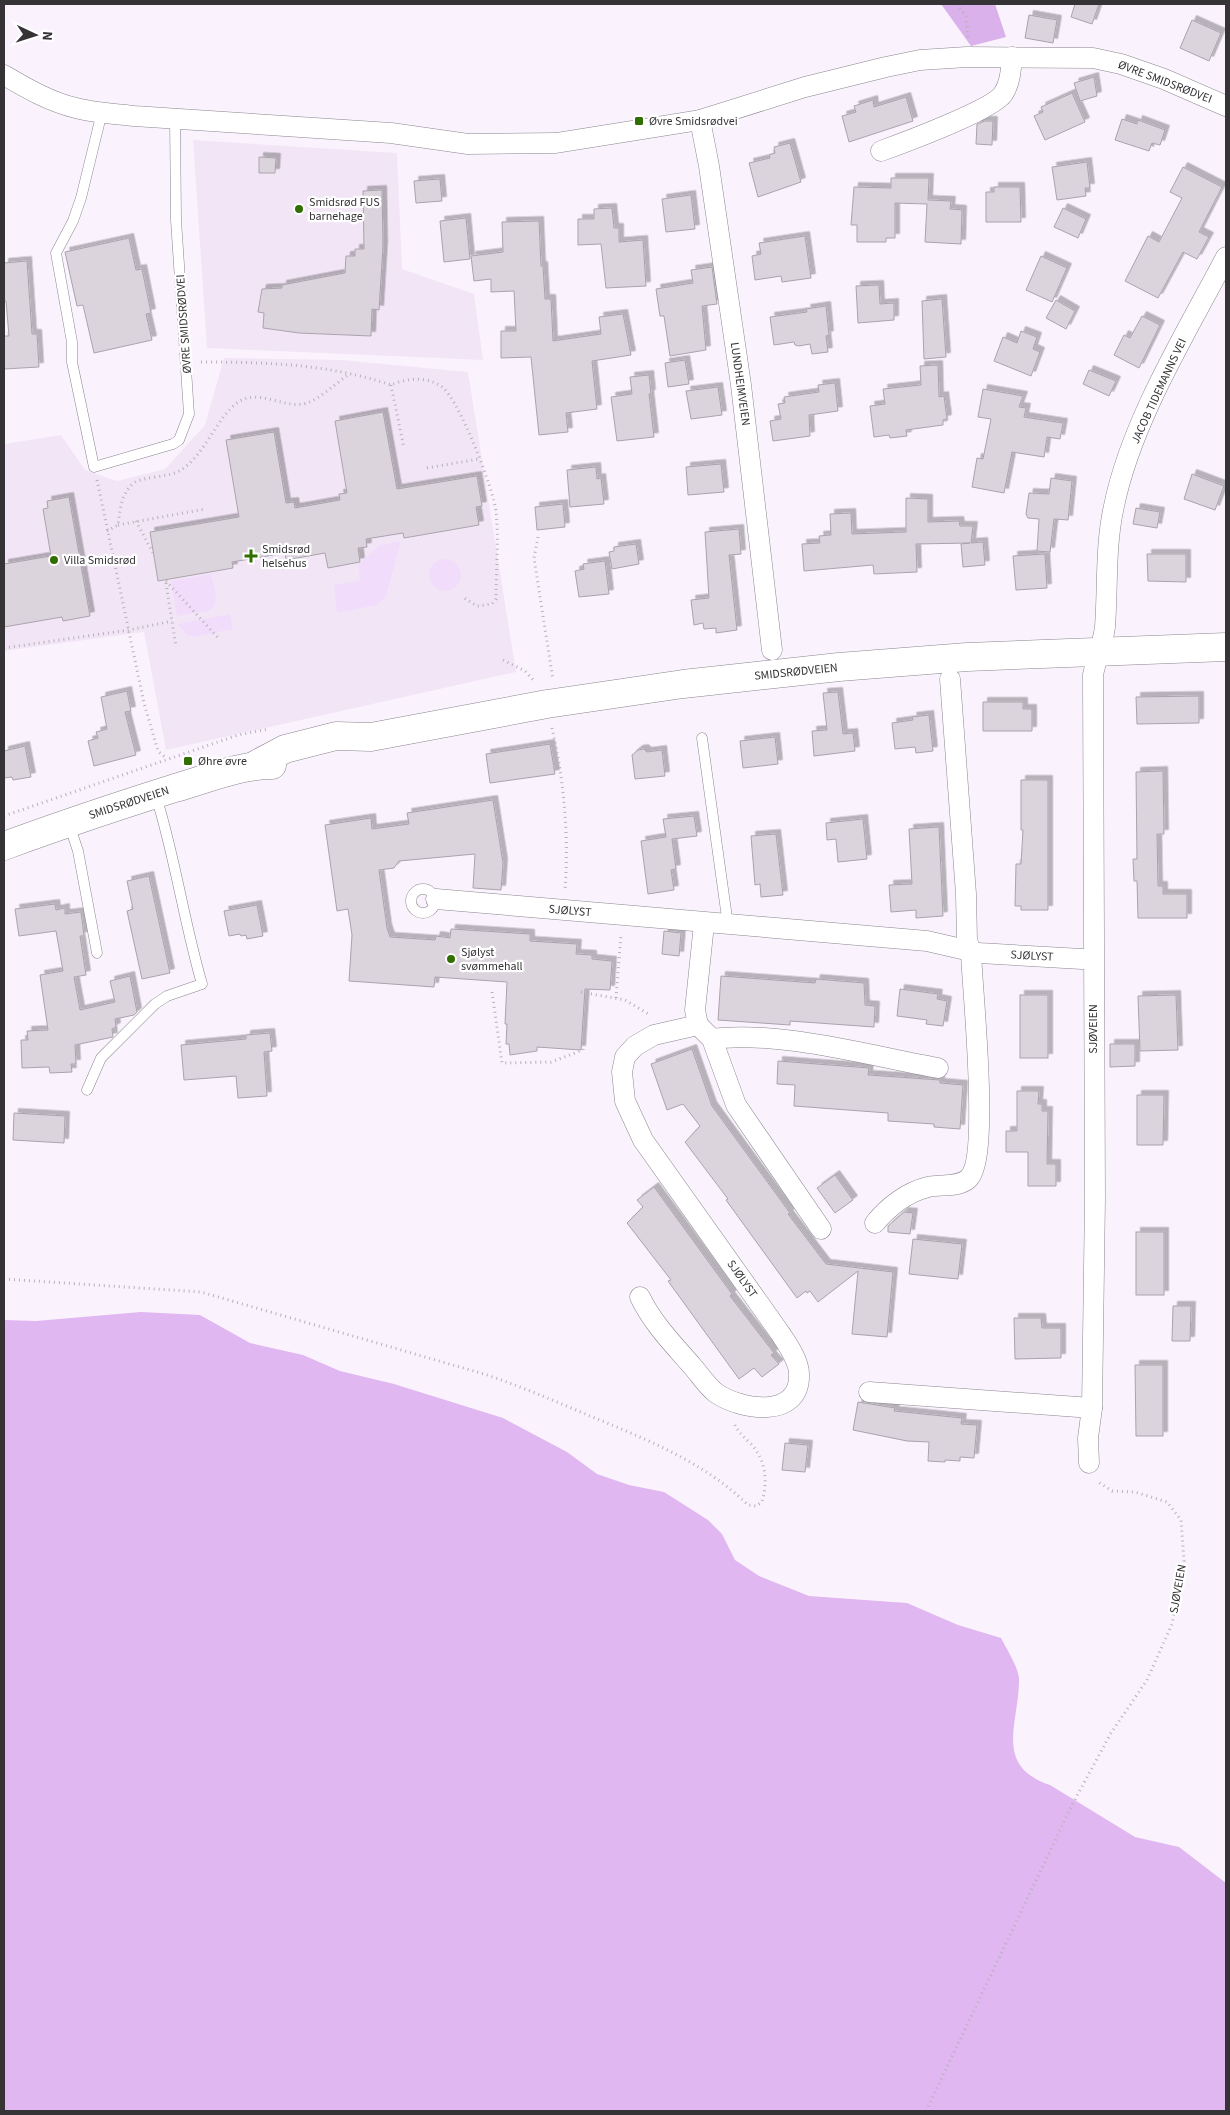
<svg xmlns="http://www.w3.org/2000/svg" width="1230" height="2115" font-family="'Source Sans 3',sans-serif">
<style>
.built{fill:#f2e6f6}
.green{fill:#f2dcfb}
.forest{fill:#dab1ea}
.water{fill:#e0b7f0}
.building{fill:#dbd4dd;stroke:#aaa3ad;filter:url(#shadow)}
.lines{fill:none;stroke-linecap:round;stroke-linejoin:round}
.lane-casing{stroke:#8b858e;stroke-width:11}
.street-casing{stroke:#8b858e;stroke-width:21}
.primary-casing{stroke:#8b858e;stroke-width:29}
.path{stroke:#b7b1b9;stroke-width:3;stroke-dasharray:1 4;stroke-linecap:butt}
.lane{stroke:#fff;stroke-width:10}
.street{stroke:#fff;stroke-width:20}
.primary{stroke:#fff;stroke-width:28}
.poi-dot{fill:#316e00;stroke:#fff;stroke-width:2}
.labels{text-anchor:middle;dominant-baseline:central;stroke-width:4.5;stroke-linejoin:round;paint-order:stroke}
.street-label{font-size:12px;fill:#363337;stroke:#fff}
.poi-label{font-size:12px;fill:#363337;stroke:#fff;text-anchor:start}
</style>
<defs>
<filter id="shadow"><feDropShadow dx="4.5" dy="-4.5" stdDeviation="0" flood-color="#0004"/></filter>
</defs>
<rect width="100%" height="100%" fill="#faf3fd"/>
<!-- built -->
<g class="built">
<path d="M 193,140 L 397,153 L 402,269 L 474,294 L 483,360 L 207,348 Z"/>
<path d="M 224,358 L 342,360 L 468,372 L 516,672 L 166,750 L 144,632 L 4,651 L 4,444 L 61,435 L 85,470 L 117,481 L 165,469 L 205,425 Z"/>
</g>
<!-- green -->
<g class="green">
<path d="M 401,541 L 386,596 L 377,605 L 337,613 L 334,585 L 360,581 L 358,565 L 380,545 Z"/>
<circle cx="445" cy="575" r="16"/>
<path d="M 211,574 C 214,586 221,603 209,611 L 177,616 L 171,581 Z"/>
<path d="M 230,614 L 233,629 L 194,637 L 187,635 L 178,624 Z"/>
</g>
<!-- forest -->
<path class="forest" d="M 941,4 L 995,4 L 1006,37 L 971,46 Z"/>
<!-- water -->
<path class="water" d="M 141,1312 L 200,1315 L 250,1343 L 303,1355 L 340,1371 L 394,1384 L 503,1418 L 567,1452 L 597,1474 L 629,1485 L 664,1492 L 708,1520 L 722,1534 L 735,1560 L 759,1576 L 809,1596 L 907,1603 L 958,1625 L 1001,1638 C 1006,1648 1020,1670 1019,1680 C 1019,1724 993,1766 1050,1785 L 1135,1837 L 1179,1847 L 1226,1883 L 1226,2111 L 4,2111 L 4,1320 L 36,1321 Z"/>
<!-- building -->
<g class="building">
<path d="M 1075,4 L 1099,4 L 1092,24 L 1071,17 Z"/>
<path d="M 1029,15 L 1057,20 L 1053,43 L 1025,38 Z"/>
<path d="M 1192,20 L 1221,33 L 1209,61 L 1180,48 Z"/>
<path d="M 1094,77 L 1097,96 L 1080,101 L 1074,83 Z"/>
<path d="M 1072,93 L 1085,122 L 1045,140 L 1034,116 L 1043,112 L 1041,107 Z"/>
<path d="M 906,97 L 913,121 L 849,142 L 842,116 L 856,112 L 854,106 L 873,100 L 874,107 Z"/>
<path d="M 1122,119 L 1137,124 L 1138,120 L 1165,130 L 1160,145 L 1152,143 L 1149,151 L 1115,140 Z"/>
<path d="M 985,121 L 993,121 L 992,145 L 976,144 L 977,124 Z"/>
<path d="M 790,143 L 801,182 L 758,197 L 749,163 L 770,158 L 769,155 L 775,153 L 774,147 Z"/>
<path d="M 259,157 L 276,158 L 275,173 L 259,173 Z"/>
<path d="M 1087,162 L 1090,188 L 1085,188 L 1086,196 L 1057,200 L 1052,167 Z"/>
<path d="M 1183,167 L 1222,187 L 1199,232 L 1209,237 L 1197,259 L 1183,252 L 1158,298 L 1125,281 L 1148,236 L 1159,242 L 1182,198 L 1170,192 Z"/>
<path d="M 891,178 L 929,178 L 928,200 L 951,201 L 950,209 L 962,210 L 961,244 L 925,242 L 927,204 L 895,203 L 895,238 L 886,238 L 886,242 L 857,242 L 857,225 L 851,225 L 854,187 L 891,188 Z"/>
<path d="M 440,179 L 442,201 L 416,203 L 414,181 Z"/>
<path d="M 994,187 L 1020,187 L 1021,222 L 986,222 L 986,192 L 994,192 Z"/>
<path d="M 382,190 L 383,246 L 379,310 L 372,309 L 371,336 L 299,333 L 263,328 L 264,313 L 258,312 L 262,289 L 282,288 L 282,285 L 345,273 L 346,256 L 355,256 L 355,249 L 364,249 L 363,191 Z"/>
<path d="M 691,195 L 695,229 L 666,232 L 662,199 Z"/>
<path d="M 612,208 L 614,228 L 619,228 L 619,242 L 643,240 L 646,286 L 606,288 L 601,244 L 578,245 L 578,219 L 594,219 L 594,209 Z"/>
<path d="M 1063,208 L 1086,219 L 1078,238 L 1054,227 Z"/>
<path d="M 466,218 L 470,259 L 444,262 L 440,221 Z"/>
<path d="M 539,221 L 541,266 L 543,266 L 545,299 L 551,299 L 553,341 L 601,334 L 599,317 L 623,314 L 631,355 L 592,361 L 597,409 L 566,413 L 568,432 L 539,435 L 531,357 L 501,358 L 501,331 L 516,331 L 514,291 L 491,292 L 491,279 L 474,281 L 471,256 L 503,252 L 502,222 Z"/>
<path d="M 805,236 L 811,278 L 782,282 L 781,276 L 755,280 L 752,256 L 761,254 L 759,243 Z"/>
<path d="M 129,238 L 136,270 L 142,269 L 151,313 L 146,314 L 152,340 L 94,353 L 83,305 L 77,306 L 65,252 Z"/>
<path d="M 1041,256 L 1067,268 L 1052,302 L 1026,290 Z"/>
<path d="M 27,261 L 32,334 L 37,334 L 39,367 L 4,369 L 4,336 L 9,336 L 6,301 L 4,301 L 4,263 Z"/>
<path d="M 712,267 L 717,304 L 702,306 L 706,350 L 670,356 L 664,316 L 660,316 L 656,289 L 693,283 L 691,270 Z"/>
<path d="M 879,285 L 880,304 L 894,303 L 894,320 L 858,323 L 856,286 Z"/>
<path d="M 942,299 L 946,357 L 924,359 L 922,301 Z"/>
<path d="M 1056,300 L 1075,311 L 1066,329 L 1046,318 Z"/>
<path d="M 826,306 L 829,335 L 826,336 L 828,352 L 812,354 L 810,344 L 799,346 L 795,345 L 794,342 L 774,345 L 770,317 L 807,312 L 806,309 Z"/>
<path d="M 1142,316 L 1160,325 L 1139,368 L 1114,355 L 1124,335 L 1130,338 Z"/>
<path d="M 1021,331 L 1037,337 L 1033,349 L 1040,352 L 1031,376 L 994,361 L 1003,337 L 1017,343 Z"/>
<path d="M 685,360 L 689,384 L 668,387 L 665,363 Z"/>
<path d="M 938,365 L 939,397 L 944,396 L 947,419 L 943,420 L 943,425 L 906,430 L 907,436 L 890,438 L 889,435 L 874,437 L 870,406 L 885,404 L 883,389 L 921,385 L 920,366 Z"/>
<path d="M 1089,370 L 1116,381 L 1109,396 L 1083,384 Z"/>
<path d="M 649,375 L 651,394 L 649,394 L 654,437 L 617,441 L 611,397 L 632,394 L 630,377 Z"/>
<path d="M 835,383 L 838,411 L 809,415 L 810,436 L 773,441 L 770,421 L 781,419 L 778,404 L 785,403 L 784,397 L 819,392 L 818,385 Z"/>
<path d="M 718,387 L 722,415 L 691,419 L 686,391 Z"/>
<path d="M 983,389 L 1023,396 L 1019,407 L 1026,408 L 1024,417 L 1063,423 L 1060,439 L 1047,437 L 1044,457 L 1012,452 L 1004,493 L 972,487 L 977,458 L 983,459 L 991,419 L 978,417 Z"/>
<path d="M 383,412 L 397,489 L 477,476 L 482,506 L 476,507 L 479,525 L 404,538 L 403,533 L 366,539 L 367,547 L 358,548 L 360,562 L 328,568 L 325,553 L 286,560 L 285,553 L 232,562 L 233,568 L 158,581 L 150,532 L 239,517 L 226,440 L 274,432 L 286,503 L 294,502 L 295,508 L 340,500 L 339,494 L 347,493 L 335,421 Z"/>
<path d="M 721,464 L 724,492 L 688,495 L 686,467 Z"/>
<path d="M 596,467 L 597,479 L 601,478 L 604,504 L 570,507 L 567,470 Z"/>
<path d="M 1192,474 L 1224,486 L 1215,510 L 1184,499 Z"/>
<path d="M 1051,478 L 1072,481 L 1068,520 L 1054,519 L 1050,552 L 1037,551 L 1039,519 L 1028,518 L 1026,514 L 1029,493 L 1049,494 Z"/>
<path d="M 69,497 L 90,616 L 63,621 L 62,617 L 4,627 L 4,564 L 51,556 L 43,509 L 48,508 L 47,501 Z"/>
<path d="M 906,498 L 928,499 L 928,522 L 959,521 L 960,526 L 973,526 L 971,543 L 983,542 L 985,565 L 963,567 L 961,544 L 970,543 L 916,544 L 917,572 L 874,574 L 873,565 L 804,571 L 802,544 L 820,543 L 819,536 L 831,535 L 830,514 L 851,513 L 852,534 L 906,532 Z"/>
<path d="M 563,504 L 565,527 L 537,530 L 535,507 Z"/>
<path d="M 1136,508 L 1160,512 L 1157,528 L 1133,524 Z"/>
<path d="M 739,529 L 741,554 L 729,555 L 737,630 L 716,633 L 716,628 L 704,629 L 703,623 L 694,625 L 691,600 L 709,598 L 705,532 Z"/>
<path d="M 636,544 L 639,564 L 612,569 L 609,552 L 614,551 L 614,547 Z"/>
<path d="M 1045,554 L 1047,588 L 1016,590 L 1013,556 Z"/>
<path d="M 1147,554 L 1186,554 L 1186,582 L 1148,581 Z"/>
<path d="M 605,561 L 609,594 L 579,597 L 575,571 L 584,569 L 583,564 Z"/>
<path d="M 127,691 L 131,711 L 125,712 L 136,755 L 94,766 L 88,741 L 98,738 L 96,732 L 107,729 L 101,697 Z"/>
<path d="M 838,692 L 843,734 L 853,733 L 855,751 L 814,756 L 812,731 L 827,730 L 823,693 Z"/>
<path d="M 1199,696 L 1199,723 L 1137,724 L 1136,697 Z"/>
<path d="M 983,702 L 1023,702 L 1023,709 L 1032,709 L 1032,731 L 983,731 Z"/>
<path d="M 929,715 L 933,751 L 916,753 L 915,747 L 895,749 L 892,723 L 913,720 L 912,717 Z"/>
<path d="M 775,737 L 778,764 L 743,768 L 740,741 Z"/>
<path d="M 550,744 L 555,774 L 490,783 L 486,754 Z"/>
<path d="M 25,746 L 31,777 L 13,780 L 12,777 L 4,778 L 4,751 Z"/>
<path d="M 644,749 L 647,752 L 662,750 L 665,776 L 635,779 L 632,755 L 638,750 Z"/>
<path d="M 1163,771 L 1164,834 L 1157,834 L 1158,886 L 1163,886 L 1163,894 L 1187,894 L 1187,918 L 1138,918 L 1137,881 L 1134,881 L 1133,859 L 1137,859 L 1136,772 Z"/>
<path d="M 1021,780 L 1048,780 L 1048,910 L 1021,910 L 1021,906 L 1015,906 L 1016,864 L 1021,864 L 1023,830 L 1021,830 Z"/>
<path d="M 493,800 L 503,863 L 501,890 L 473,888 L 475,854 L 399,861 L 394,868 L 379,870 L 387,928 L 390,937 L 435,940 L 436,936 L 450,938 L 451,929 L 530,934 L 530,941 L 577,944 L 576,954 L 592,955 L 592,959 L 612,961 L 610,990 L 585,989 L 581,1050 L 537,1047 L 537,1051 L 510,1055 L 509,1044 L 506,1044 L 507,1024 L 505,1024 L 507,982 L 435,977 L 434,987 L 349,981 L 352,935 L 348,909 L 337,911 L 325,825 L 371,818 L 372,829 L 409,824 L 407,813 Z"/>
<path d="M 694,816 L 697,836 L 672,839 L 676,869 L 671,870 L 674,890 L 648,894 L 641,841 L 666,837 L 663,819 Z"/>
<path d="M 863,819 L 867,859 L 838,862 L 836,839 L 827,840 L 826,823 Z"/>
<path d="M 939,827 L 943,916 L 916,918 L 916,910 L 891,912 L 889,885 L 912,884 L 909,829 Z"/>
<path d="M 776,834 L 783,895 L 761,897 L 760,884 L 755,885 L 751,836 Z"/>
<path d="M 149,876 L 170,973 L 142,979 L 127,911 L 133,909 L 127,881 Z"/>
<path d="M 55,904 L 56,910 L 65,908 L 65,914 L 81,912 L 84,936 L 80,936 L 86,975 L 74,977 L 80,1010 L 115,1002 L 110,981 L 130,976 L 137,1012 L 134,1015 L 115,1019 L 116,1027 L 112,1029 L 113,1037 L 75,1045 L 76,1064 L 71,1064 L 72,1072 L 50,1073 L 49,1067 L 22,1068 L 21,1040 L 28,1040 L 27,1031 L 48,1030 L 40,975 L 63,971 L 56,931 L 19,936 L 15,909 Z"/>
<path d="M 257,905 L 263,936 L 247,939 L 246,935 L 241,936 L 240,934 L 229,936 L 224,911 Z"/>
<path d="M 664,931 L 681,933 L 679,956 L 662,954 Z"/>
<path d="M 721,976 L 815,983 L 816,979 L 864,983 L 865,1005 L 875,1006 L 874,1027 L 790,1021 L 790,1025 L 718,1020 Z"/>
<path d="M 900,989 L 938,994 L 937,999 L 947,1001 L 943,1026 L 926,1024 L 927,1020 L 897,1016 Z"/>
<rect x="1020" y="995" width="28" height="63"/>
<path d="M 1176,995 L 1178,1050 L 1140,1051 L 1138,996 Z"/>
<path d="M 270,1033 L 272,1051 L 264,1052 L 267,1096 L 238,1098 L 236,1076 L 184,1080 L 181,1045 L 246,1039 L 246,1035 Z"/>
<path d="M 1110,1044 L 1135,1044 L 1135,1066 L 1110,1067 Z"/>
<path d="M 692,1049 L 712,1106 L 790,1213 L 788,1214 L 826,1264 L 893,1272 L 887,1337 L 852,1334 L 858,1271 L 818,1302 L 810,1291 L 807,1293 L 806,1291 L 797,1298 L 726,1200 L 728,1199 L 685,1142 L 700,1126 L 683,1104 L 667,1110 L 651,1064 Z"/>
<path d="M 778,1061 L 869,1068 L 868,1075 L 940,1080 L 940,1083 L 963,1085 L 960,1129 L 934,1127 L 934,1124 L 888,1121 L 888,1113 L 794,1106 L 795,1085 L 777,1084 Z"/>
<path d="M 1017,1091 L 1039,1091 L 1038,1104 L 1042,1104 L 1042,1111 L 1048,1111 L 1047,1164 L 1056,1164 L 1056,1186 L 1028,1186 L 1028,1152 L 1006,1152 L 1006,1131 L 1017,1131 Z"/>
<path d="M 1137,1095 L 1164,1095 L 1163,1145 L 1137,1145 Z"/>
<path d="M 14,1113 L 65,1116 L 64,1143 L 13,1140 Z"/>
<path d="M 835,1175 L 853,1200 L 835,1213 L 817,1188 Z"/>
<path d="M 654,1187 L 732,1294 L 730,1296 L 774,1353 L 771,1355 L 779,1364 L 762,1377 L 754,1368 L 739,1379 L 668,1281 L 671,1280 L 627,1223 L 643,1207 L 637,1200 Z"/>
<path d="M 904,1212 L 913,1213 L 910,1234 L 888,1232 L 888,1226 Z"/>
<rect x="1136" y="1232" width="28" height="63"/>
<path d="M 913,1239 L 962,1244 L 958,1279 L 909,1274 Z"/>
<path d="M 1173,1306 L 1191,1306 L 1190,1341 L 1172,1341 Z"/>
<path d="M 1014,1318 L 1041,1318 L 1042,1328 L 1061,1328 L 1061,1358 L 1015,1359 Z"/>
<path d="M 1135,1365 L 1163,1365 L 1163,1436 L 1136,1436 Z"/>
<path d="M 858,1402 L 895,1408 L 894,1411 L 962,1418 L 961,1424 L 977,1425 L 974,1458 L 960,1457 L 960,1461 L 945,1460 L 945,1462 L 928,1461 L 929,1442 L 907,1441 L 853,1430 Z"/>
<path d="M 785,1443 L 808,1445 L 805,1472 L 782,1470 Z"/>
</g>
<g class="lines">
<defs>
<g id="lane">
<path d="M 102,112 L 81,198 L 73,221 L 56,253 L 72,342 L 72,362 L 94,467 L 173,444 L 179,440 L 189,414 L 176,220 L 175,117"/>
<path d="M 702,738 L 728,925"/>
<path d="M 69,824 L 78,851 L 97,953"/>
<circle cx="423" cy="901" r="12"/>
<path d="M 87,1090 L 101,1058 L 155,1004 L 167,996 L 202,984 C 184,922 175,857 156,796"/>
</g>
<g id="street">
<path d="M 4,75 C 26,88 50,102 76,108 C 95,113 115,114 134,116 L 391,133 L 468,144 L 556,143 L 700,120 L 805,87 L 886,67 L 920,60 L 967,57 L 1093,58 L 1121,64 L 1164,79 L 1226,106"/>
<path d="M 700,120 L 709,166 L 741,385 L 772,650"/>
<path d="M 881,151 C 903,143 992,110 1003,94 C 1010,84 1011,70 1012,57"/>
<path d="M 436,899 L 927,941 L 979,953 L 1082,959 L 1093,958"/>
<path d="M 698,1025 L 712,1039 L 736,1105 L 821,1229"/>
<path d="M 712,1039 C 778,1030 871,1056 938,1068"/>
<path d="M 875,1223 C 888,1207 907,1192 928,1187 C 941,1184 957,1188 968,1179 C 991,1159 972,989 971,952 L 967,940 L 966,894 L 950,679"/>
<path d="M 640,1297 C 653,1324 674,1345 693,1367 C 700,1375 707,1386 716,1393 C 740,1410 801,1420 799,1374 C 799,1360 787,1344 780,1333 L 643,1140 L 625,1101 L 622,1072 L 625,1057 L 635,1046 L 654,1035 L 698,1025 L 695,1010 L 704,924"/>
<path d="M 869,1392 L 1092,1408"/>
<path d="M 1089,1463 L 1088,1438 L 1092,1408 L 1095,1198 L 1093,675 C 1096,659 1103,644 1105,627 C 1108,587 1105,546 1114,506 C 1131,422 1186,333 1226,257"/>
</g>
<g id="primary">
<path d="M 255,765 L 285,749 L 336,736 L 371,737 L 547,704 L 683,684 L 839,667 L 967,657 L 1226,647"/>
<path d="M 4,846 C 61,825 118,806 175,788 C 207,779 239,765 272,765"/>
</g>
</defs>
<!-- lane casing -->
<use href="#lane" class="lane-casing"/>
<!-- street casing -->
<use href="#street" class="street-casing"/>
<!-- primary casing -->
<use href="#primary" class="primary-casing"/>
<!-- path -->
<g class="path">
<path d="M 957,4 L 966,17 L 968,39"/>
<path d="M 201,362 C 266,362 329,364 391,385 C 406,378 428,376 442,387 C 459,399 494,490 496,512 C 499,540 496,571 496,599 L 492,604 L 477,606 L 464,598"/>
<path d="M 391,385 L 404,448"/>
<path d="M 427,468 L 479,459"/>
<path d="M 97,480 L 144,703 L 158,751 L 167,759"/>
<path d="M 136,521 L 154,555"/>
<path d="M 118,525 L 205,509"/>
<path d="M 107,531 L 118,525 C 120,510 121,493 134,483 C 143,476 169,478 181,470 C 206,454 218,414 240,401 C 261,389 285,410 307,403 C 321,398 336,383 348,375"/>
<path d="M 538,537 L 534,558 L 553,680"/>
<path d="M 166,581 L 220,640"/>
<path d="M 166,583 L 176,647"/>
<path d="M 4,648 L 129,630 L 172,621"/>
<path d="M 503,660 L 525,671 L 535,682"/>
<path d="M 552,728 C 564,780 569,836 565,890"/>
<path d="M 4,816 L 238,735 L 269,729"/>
<path d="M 492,992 L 502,1063 L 551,1062 L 583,1050 L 587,993"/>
<path d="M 581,992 L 625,1000 L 650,1015"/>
<path d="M 616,998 L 621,934"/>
<path d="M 4,1279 L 201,1292 L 484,1374 C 520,1386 555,1401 590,1416 C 646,1439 704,1462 748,1505 L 756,1506 L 762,1502 C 768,1482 766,1460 751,1444 C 744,1437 738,1432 734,1423"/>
<path d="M 926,2111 L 1072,1805 L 1111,1733 L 1147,1680 L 1172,1624 L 1184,1561 L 1181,1520 L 1167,1502 L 1135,1492 L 1112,1491 L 1097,1481"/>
</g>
<!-- lane -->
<use href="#lane" class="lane"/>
<!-- street -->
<use href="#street" class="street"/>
<!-- primary -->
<use href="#primary" class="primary"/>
</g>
<!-- markers -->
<g class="poi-dot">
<rect x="634" y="116" width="10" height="10" rx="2.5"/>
<circle cx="299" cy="209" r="5"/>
<path d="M248.5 548.5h5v5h5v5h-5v5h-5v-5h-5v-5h5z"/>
<circle cx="54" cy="560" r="5"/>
<rect x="183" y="756" width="10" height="10" rx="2.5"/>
<circle cx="451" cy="959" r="5"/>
</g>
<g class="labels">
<!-- street labels -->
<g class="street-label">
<text transform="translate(1165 82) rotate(21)">ØVRE SMIDSRØDVEI</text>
<text transform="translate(184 324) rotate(-94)">ØVRE SMIDSRØDVEI</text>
<text transform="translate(740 384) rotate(82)">LUNDHEIMVEIEN</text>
<text transform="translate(1159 391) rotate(-65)">JACOB TIDEMANNS VEI</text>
<text transform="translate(796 672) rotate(-6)">SMIDSRØDVEIEN</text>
<text transform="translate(129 803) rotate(-18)">SMIDSRØDVEIEN</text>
<text transform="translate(570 911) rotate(5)">SJØLYST</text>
<text transform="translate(1032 956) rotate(3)">SJØLYST</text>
<text transform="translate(1093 1029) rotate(-90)">SJØVEIEN</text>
<text transform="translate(742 1279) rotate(55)">SJØLYST</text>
<text transform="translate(1178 1589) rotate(-80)">SJØVEIEN</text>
</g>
<!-- poi labels -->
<g class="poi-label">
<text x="649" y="121">Øvre Smidsrødvei</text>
<text x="309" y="202">Smidsrød FUS<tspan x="309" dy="14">barnehage</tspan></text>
<text x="262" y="549">Smidsrød<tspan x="262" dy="14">helsehus</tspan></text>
<text x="64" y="560">Villa Smidsrød</text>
<text x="198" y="761">Øhre øvre</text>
<text x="461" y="952">Sjølyst<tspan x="461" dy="14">svømmehall</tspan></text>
</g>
</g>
<!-- border -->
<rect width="1230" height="2115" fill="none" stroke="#363337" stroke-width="10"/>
<!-- north arrow -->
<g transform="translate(35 35) rotate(94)" stroke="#ffffff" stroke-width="4" paint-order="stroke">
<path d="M0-4L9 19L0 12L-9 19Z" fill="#363337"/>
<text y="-8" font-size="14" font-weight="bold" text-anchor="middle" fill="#363337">N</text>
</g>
</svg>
